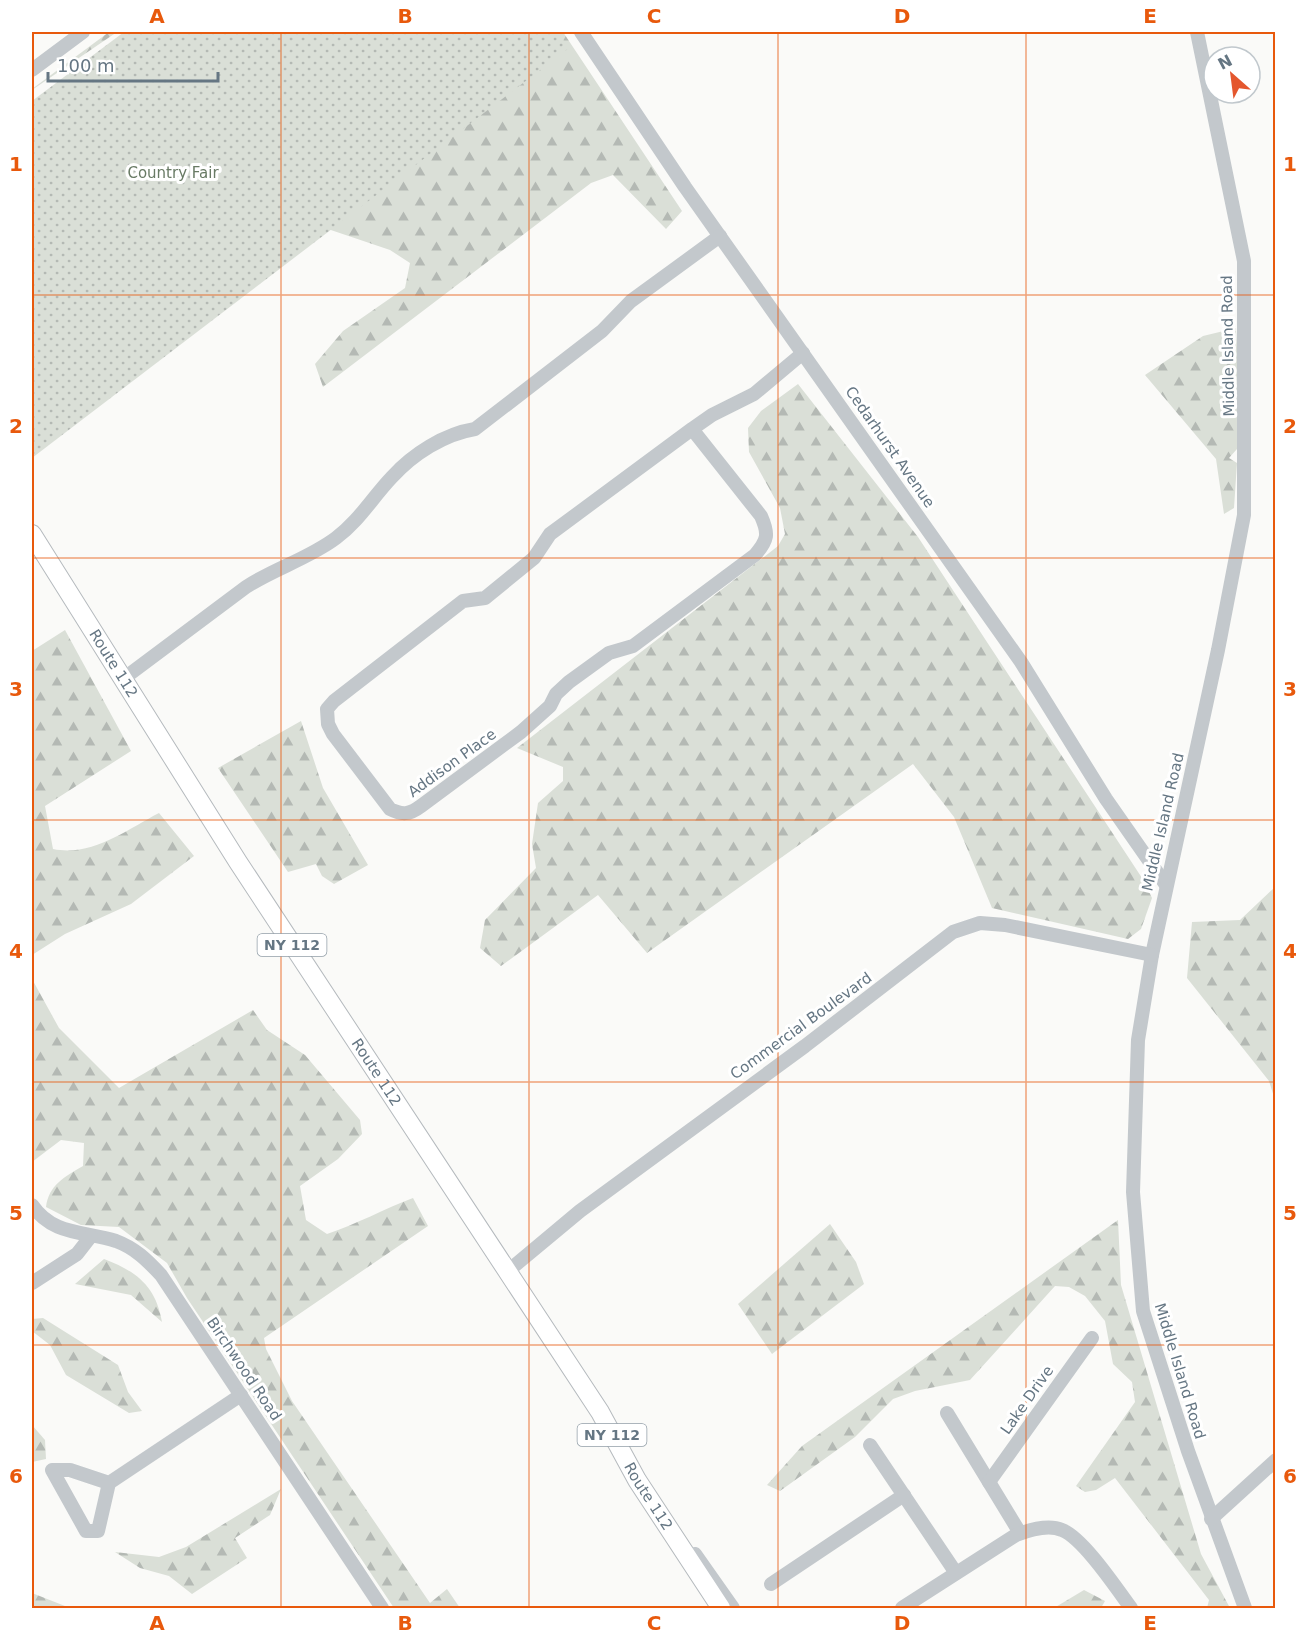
<svg xmlns="http://www.w3.org/2000/svg" width="1307" height="1640" font-family="'DejaVu Sans',sans-serif">
<style>
.forest{fill:url(#forest-firs)}
.park{fill:url(#park-dots)}
.lines{fill:none;stroke-linecap:round;stroke-linejoin:round}
.major-casing{stroke:#b5babe;stroke-width:20}
.minor{stroke:#c3c8cc;stroke-width:14}
.major{stroke:#fff;stroke-width:18}
.grid{fill:none;stroke:#e8590c;stroke-width:1.5;stroke-opacity:0.55}
.labels{text-anchor:middle;dominant-baseline:central;stroke-width:6;stroke-linejoin:round;paint-order:stroke}
.shield{fill:#fff;stroke:#939fa8;stroke-width:1.5}
.shield-label{font-size:14px;font-weight:bold;fill:#657683}
.park-label{font-size:15px;fill:#687a64;stroke:#fff}
.street-label{font-size:15px;fill:#657683;stroke:#fff}
.neatline{fill:none;stroke:#e8590c;stroke-width:2}
.grid-label{font-size:20px;text-anchor:middle;font-weight:bold;fill:#e8590c}
</style>
<defs>
<pattern id="forest-firs" width="22" height="20" patternUnits="userSpaceOnUse" patternTransform="scale(1.5)"><rect width="22" height="20" fill="#dadfd7"/><path d="M5 1l3.5 6h-7zM16 11l3.5 6h-7z" fill="#b4b9b4"/></pattern>
<pattern id="park-dots" width="8" height="8" patternUnits="userSpaceOnUse" patternTransform="scale(1.5)"><rect width="8" height="8" fill="#dadfd7"/><path d="M2 2h.1M6 6h.1" fill="none" stroke="#b4b9b4" stroke-width="1.8" stroke-linecap="round"/></pattern>
</defs>
<rect width="100%" height="100%" fill="#fafaf8"/>
<!-- forest -->
<g class="forest">
<path d="M 109,32 L 117,32 L 32,90 L 32,89 Z"/>
<path d="M 534,32 L 563,32 L 682,211 L 666,229 L 613,175 L 591,183 L 323,387 L 315,364 L 343,331 L 405,288 L 410,263 L 390,250 L 316,225 Z"/>
<path d="M 1236,328 L 1239,389 L 1237,449 L 1229,458 L 1237,463 L 1234,508 L 1224,514 L 1216,459 L 1145,375 L 1203,336 Z"/>
<path d="M 798,384 L 918,537 L 1144,881 L 1152,898 L 1141,929 L 1128,939 L 992,908 L 954,817 L 913,764 L 647,953 L 598,895 L 501,966 L 480,948 L 485,920 L 536,868 L 532,844 L 538,803 L 563,781 L 563,767 L 517,748 L 778,546 L 785,534 L 780,508 L 749,452 L 748,428 L 761,411 Z"/>
<path d="M 65,630 L 131,751 L 45,806 L 53,849 C 92,857 126,830 159,813 L 194,856 L 131,904 L 65,934 L 32,955 L 32,651 Z"/>
<path d="M 301,721 L 323,788 L 368,865 L 334,884 L 322,876 L 316,864 L 288,872 L 218,768 Z"/>
<path d="M 1275,887 L 1275,1100 L 1269,1081 L 1187,978 L 1192,922 L 1240,920 Z"/>
<path d="M 32,979 L 59,1028 L 119,1088 L 253,1010 L 267,1030 L 305,1055 L 360,1120 L 362,1134 L 338,1159 L 300,1186 L 306,1220 L 327,1234 C 357,1224 384,1209 413,1198 L 428,1226 L 264,1338 L 266,1349 L 292,1401 L 430,1603 L 447,1589 L 460,1608 L 394,1608 L 187,1298 L 167,1263 L 119,1227 L 81,1225 L 46,1207 C 49,1185 64,1177 83,1166 L 84,1143 L 61,1140 L 32,1162 Z"/>
<path d="M 1118,1220 L 1121,1285 L 1201,1554 L 1230,1608 L 1207,1608 L 1209,1600 L 1115,1478 L 1096,1490 L 1085,1492 L 1076,1486 L 1135,1402 L 1132,1382 L 1113,1364 L 1105,1321 L 1085,1296 L 1069,1287 L 1055,1286 L 970,1380 L 915,1391 L 893,1399 L 855,1437 L 780,1491 L 767,1485 L 802,1446 Z"/>
<path d="M 830,1224 L 856,1262 L 864,1284 L 772,1354 L 738,1304 Z"/>
<path d="M 104,1259 C 136,1271 156,1286 162,1322 L 131,1295 L 75,1284 Z"/>
<path d="M 43,1318 L 118,1365 L 128,1392 L 142,1411 L 129,1413 L 66,1375 L 50,1345 L 32,1331 L 32,1319 Z"/>
<path d="M 32,1425 L 45,1440 L 46,1459 L 32,1462 Z"/>
<path d="M 281,1489 L 270,1515 L 235,1538 L 247,1558 L 192,1594 L 169,1576 L 140,1568 L 115,1552 L 159,1557 L 186,1547 Z"/>
<path d="M 1084,1590 L 1105,1601 L 1101,1608 L 1054,1608 Z"/>
<path d="M 32,1593 L 70,1608 L 32,1608 Z"/>
</g>
<!-- park -->
<path class="park" d="M 124,32 L 557,32 L 569,48 L 32,458 L 32,101 Z"/>
<g class="lines">
<defs>
<g id="major">
<path id="s1" d="M 32,534 L 238,862 L 600,1412 L 637,1480 L 721,1608"/>
</g>
</defs>
<!-- major casing -->
<use href="#major" class="major-casing"/>
<!-- minor -->
<g class="minor">
<path d="M 581,32 L 685,187 L 1021,662 L 1106,799 L 1166,885"/>
<path d="M 1197,32 L 1244,261 L 1244,515 L 1218,650 L 1152,955 L 1138,1040 L 1133,1192 L 1143,1311 L 1188,1451 L 1245,1608"/>
<path d="M 32,70 L 83,32"/>
<path d="M 692,429 L 761,516 C 769,534 768,540 755,555 L 633,646 L 609,653 L 569,682 L 556,694 L 550,706 L 521,732 L 421,806 C 409,815 402,815 390,809 L 333,734 L 328,724 L 327,709 L 334,701 L 463,601 L 485,598 L 534,558 L 550,534 L 692,429 L 712,415 L 754,394 L 803,353"/>
<path d="M 123,679 L 246,587 C 275,568 308,559 336,538 C 359,521 372,498 392,477 C 413,454 444,434 475,429 L 602,331 L 631,301 L 720,236"/>
<path d="M 32,1205 C 53,1236 85,1231 116,1241 C 135,1248 147,1260 161,1275 L 382,1608"/>
<path d="M 508,1271 L 580,1211 L 805,1046 L 953,932 L 980,923 L 1005,925 L 1152,955"/>
<path d="M 32,1283 L 77,1254 L 91,1236"/>
<path d="M 947,1413 L 1020,1533"/>
<path d="M 870,1445 L 956,1573"/>
<path d="M 989,1482 L 1092,1338"/>
<path d="M 109,1483 L 98,1531 L 86,1531 L 52,1470 L 70,1470 L 109,1483 L 241,1395"/>
<path d="M 1211,1519 L 1276,1460"/>
<path d="M 695,1554 L 733,1608"/>
<path d="M 771,1584 L 904,1495"/>
<path d="M 902,1608 L 1016,1535 C 1029,1530 1048,1524 1062,1530 C 1083,1538 1117,1589 1131,1608"/>
</g>
<!-- major -->
<use href="#major" class="major"/>
</g>
<!-- grid -->
<path class="grid" d="M 281,32 L 281,1608M 529,32 L 529,1608M 778,32 L 778,1608M 1026,32 L 1026,1608M 32,295 L 1276,295M 32,558 L 1276,558M 32,820 L 1276,820M 32,1082 L 1276,1082M 32,1345 L 1276,1345"/>
<g class="labels">
<!-- shield labels -->
<g class="shield">
<rect x="257.5" y="934" width="69" height="22" rx="4.5"/>
<rect x="577.5" y="1424" width="69" height="22" rx="4.5"/>
</g>
<g class="shield-label">
<text x="292" y="945">NY 112</text>
<text x="612" y="1435">NY 112</text>
</g>
<!-- park labels -->
<g class="park-label">
<text x="173" y="173">Country Fair</text>
</g>
<!-- street labels -->
<g class="street-label">
<text transform="translate(1228 346) rotate(-91)">Middle Island Road</text>
<text transform="translate(890 447) rotate(55)">Cedarhurst Avenue</text>
<text stroke="none"><textPath href="#s1" startOffset="153">Route 112</textPath></text>
<text transform="translate(452 763) rotate(-36)">Addison Place</text>
<text transform="translate(1163 822) rotate(-77)">Middle Island Road</text>
<text transform="translate(801 1026) rotate(-36)">Commercial Boulevard</text>
<text stroke="none"><textPath href="#s1" startOffset="639">Route 112</textPath></text>
<text transform="translate(244 1369) rotate(56)">Birchwood Road</text>
<text transform="translate(1180 1371) rotate(73)">Middle Island Road</text>
<text transform="translate(1027 1400) rotate(-55)">Lake Drive</text>
<text stroke="none"><textPath href="#s1" startOffset="1143">Route 112</textPath></text>
</g>
</g>
<!-- border -->
<rect width="1307" height="1640" fill="none" stroke="#ffffff" stroke-width="66"/>
<!-- north arrow -->
<g transform="translate(1232 75) rotate(332)"><circle r="28" fill="#ffffff" stroke="#c1c8cd" stroke-width="1.5"/>
<path d="M0-4.5L10 22L0 15L-10 22Z" fill="#e4572e"/>
<text y="-9" font-size="16" font-weight="bold" text-anchor="middle" fill="#657683">N</text>
</g>
<!-- scale -->
<path d="M48 72v9h170v-9" fill="none" stroke="#657683" stroke-width="3"/>
<text x="57" y="72" font-size="18" fill="#657683" stroke="#ffffff" stroke-width="4.5" paint-order="stroke">100 m</text>
<rect x="33" y="33" width="1241" height="1574" class="neatline"/>
<g class="grid-label">
<text x="157" y="23">A</text>
<text x="405" y="23">B</text>
<text x="654" y="23">C</text>
<text x="902" y="23">D</text>
<text x="1150" y="23">E</text>
<text x="16" y="171">1</text>
<text x="1290" y="171">1</text>
<text x="16" y="433">2</text>
<text x="1290" y="433">2</text>
<text x="16" y="696">3</text>
<text x="1290" y="696">3</text>
<text x="16" y="958">4</text>
<text x="1290" y="958">4</text>
<text x="16" y="1220">5</text>
<text x="1290" y="1220">5</text>
<text x="16" y="1483">6</text>
<text x="1290" y="1483">6</text>
<text x="157" y="1630">A</text>
<text x="405" y="1630">B</text>
<text x="654" y="1630">C</text>
<text x="902" y="1630">D</text>
<text x="1150" y="1630">E</text>
</g>
</svg>
